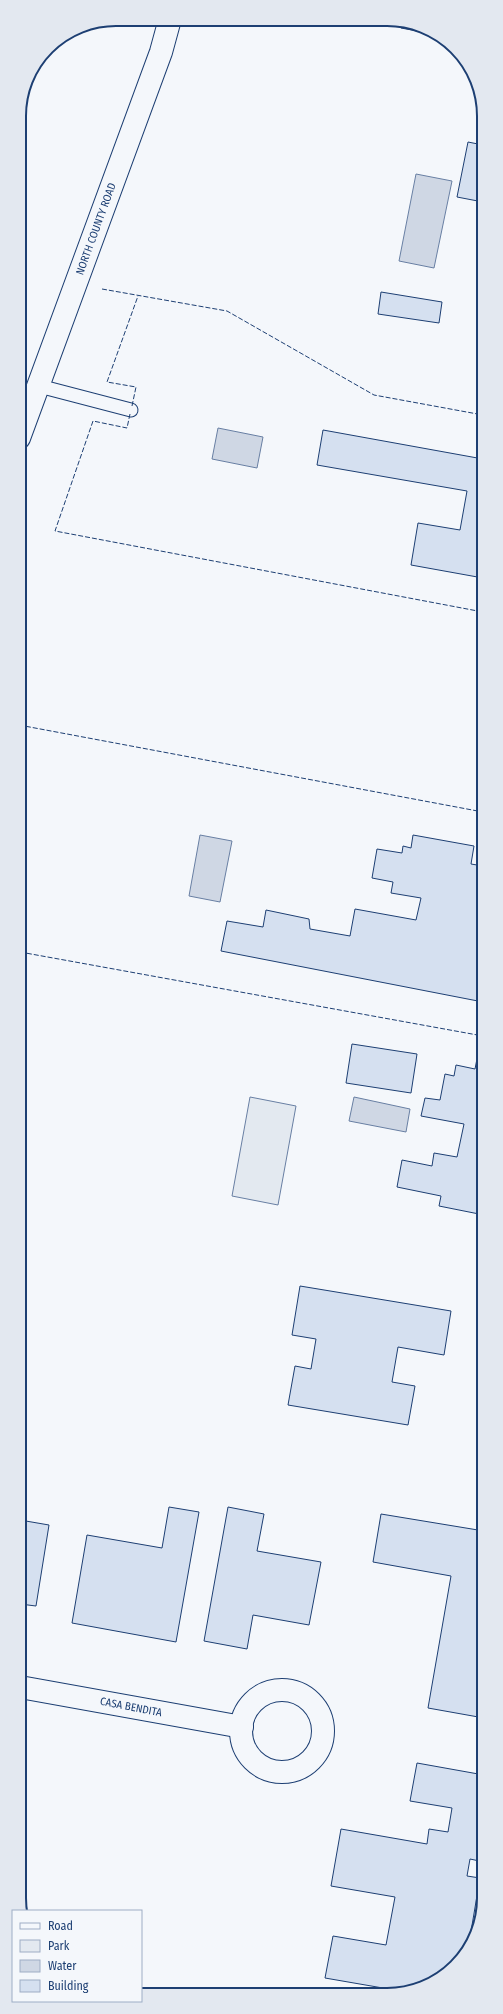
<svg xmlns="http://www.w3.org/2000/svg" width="503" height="2014" font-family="'Fira Sans Condensed',sans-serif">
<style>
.green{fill:#e3e9f0;stroke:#687fa3}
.water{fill:#cfd7e4;stroke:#687fa3}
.building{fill:#d5e0f0;stroke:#1d3f73}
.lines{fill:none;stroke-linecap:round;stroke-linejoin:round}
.lane-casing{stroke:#1d3f73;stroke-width:15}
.street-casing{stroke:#1d3f73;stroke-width:24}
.secondary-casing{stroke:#1d3f73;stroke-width:24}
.lane{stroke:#f4f7fb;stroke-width:13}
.street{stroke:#f4f7fb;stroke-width:22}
.secondary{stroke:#f4f7fb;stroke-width:22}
.fence{stroke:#1d3f73;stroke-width:1;stroke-dasharray:5 2;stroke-linecap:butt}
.labels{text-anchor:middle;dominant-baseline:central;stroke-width:3;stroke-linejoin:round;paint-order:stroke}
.street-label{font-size:11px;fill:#1d3f73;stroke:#f4f7fb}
.rim{fill:none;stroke:#1d3f73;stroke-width:2}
</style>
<rect width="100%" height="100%" fill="#f4f7fb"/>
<!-- green -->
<path class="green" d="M 250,1097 L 296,1106 L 278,1205 L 232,1196 Z"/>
<!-- water -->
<g class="water">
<path d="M 416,174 L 452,181 L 434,268 L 399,261 Z"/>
<path d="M 218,428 L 263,437 L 257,468 L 212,459 Z"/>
<path d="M 200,835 L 232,841 L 220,902 L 189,896 Z"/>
<path d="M 354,1097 L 410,1109 L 406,1132 L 349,1121 Z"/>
</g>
<!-- building -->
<g class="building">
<path d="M 402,21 L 435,32 L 439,35 L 401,28 Z"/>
<path d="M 468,142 L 483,145 L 483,202 L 457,197 Z"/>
<path d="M 381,292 L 442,302 L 439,323 L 378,314 Z"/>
<path d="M 323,430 L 483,459 L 483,578 L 411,565 L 418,523 L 460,530 L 467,491 L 317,465 Z"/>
<path d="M 413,835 L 474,846 L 471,864 L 483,866 L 483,1002 L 221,951 L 227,921 L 263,927 L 266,910 L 309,919 L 310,929 L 350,936 L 355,909 L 416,920 L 421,898 L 391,893 L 393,882 L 372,878 L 377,849 L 402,853 L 403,846 L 411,848 Z"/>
<path d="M 481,1038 L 483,1039 L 484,1215 L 439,1206 L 441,1196 L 397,1187 L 402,1160 L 432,1166 L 434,1153 L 457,1157 L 464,1124 L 421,1116 L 425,1098 L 440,1100 L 445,1074 L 454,1076 L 456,1065 L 475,1069 Z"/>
<path d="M 352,1044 L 417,1054 L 411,1093 L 346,1083 Z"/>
<path d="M 300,1286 L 451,1311 L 444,1355 L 398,1347 L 392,1382 L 415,1386 L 408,1425 L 288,1405 L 295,1366 L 311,1369 L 316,1339 L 292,1335 Z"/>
<path d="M 169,1507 L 199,1512 L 176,1642 L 72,1623 L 87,1535 L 162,1548 Z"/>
<path d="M 228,1507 L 264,1514 L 257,1551 L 321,1562 L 309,1625 L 253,1615 L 247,1649 L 204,1641 Z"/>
<path d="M 381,1514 L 484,1531 L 484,1718 L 428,1708 L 451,1576 L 373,1562 Z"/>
<path d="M 20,1520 L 49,1525 L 36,1606 L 20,1604 Z"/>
<path d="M 417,1763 L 484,1775 L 484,1862 L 470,1859 L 467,1876 L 480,1878 L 468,1949 L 460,1962 L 435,1982 L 406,1992 L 325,1978 L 333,1936 L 386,1945 L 395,1897 L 331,1886 L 341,1829 L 427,1844 L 429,1829 L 448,1832 L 452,1808 L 410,1801 Z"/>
</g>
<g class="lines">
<defs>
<path id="lane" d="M 39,386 L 131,410"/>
<g id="street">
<path d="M 20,1687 L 242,1727"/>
<circle cx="282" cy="1731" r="41"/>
</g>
<path id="secondary" d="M 19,438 L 161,52 L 170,19"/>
</defs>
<!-- lane casing -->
<use href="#lane" class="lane-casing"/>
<!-- street casing -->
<use href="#street" class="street-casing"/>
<!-- secondary casing -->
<use href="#secondary" class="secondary-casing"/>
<!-- lane -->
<use href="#lane" class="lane"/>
<!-- street -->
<use href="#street" class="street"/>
<!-- secondary -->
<use href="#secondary" class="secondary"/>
<!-- fence -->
<g class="fence">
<path d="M 102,289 L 227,311 L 374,395 L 483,415"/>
<path d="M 132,406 L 136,387 L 107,382 L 138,296"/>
<path d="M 130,414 L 127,428 L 93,421 L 55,531 L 483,612"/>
<path d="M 19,725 L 483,812"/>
<path d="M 20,952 L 483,1036"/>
</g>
</g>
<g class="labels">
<!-- street labels -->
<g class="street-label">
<text transform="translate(96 229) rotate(-70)">NORTH COUNTY ROAD</text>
<text transform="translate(131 1707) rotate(11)">CASA BENDITA</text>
</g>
</g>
<!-- crop -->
<path d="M0 0H503V2014H0ZM116 26H387A90 90 0 0 1 477 116V1898A90 90 0 0 1 387 1988H116A90 90 0 0 1 26 1898V116A90 90 0 0 1 116 26Z" fill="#e3e8f0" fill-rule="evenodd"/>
<path class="rim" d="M116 26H387A90 90 0 0 1 477 116V1898A90 90 0 0 1 387 1988H116A90 90 0 0 1 26 1898V116A90 90 0 0 1 116 26Z"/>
<!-- legend -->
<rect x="12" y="1910" width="130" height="92" fill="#f4f7fb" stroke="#9eadc5"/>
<rect x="20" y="1923" width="20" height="6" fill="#f4f7fb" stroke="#9eadc5"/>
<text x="48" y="1930" font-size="12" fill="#1d3f73">Road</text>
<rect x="20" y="1940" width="20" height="12" fill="#e3e9f0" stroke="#9eadc5"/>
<text x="48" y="1950" font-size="12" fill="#1d3f73">Park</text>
<rect x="20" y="1960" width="20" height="12" fill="#cfd7e4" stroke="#9eadc5"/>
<text x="48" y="1970" font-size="12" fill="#1d3f73">Water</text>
<rect x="20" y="1980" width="20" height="12" fill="#d5e0f0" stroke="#9eadc5"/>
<text x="48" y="1990" font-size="12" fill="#1d3f73">Building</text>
</svg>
